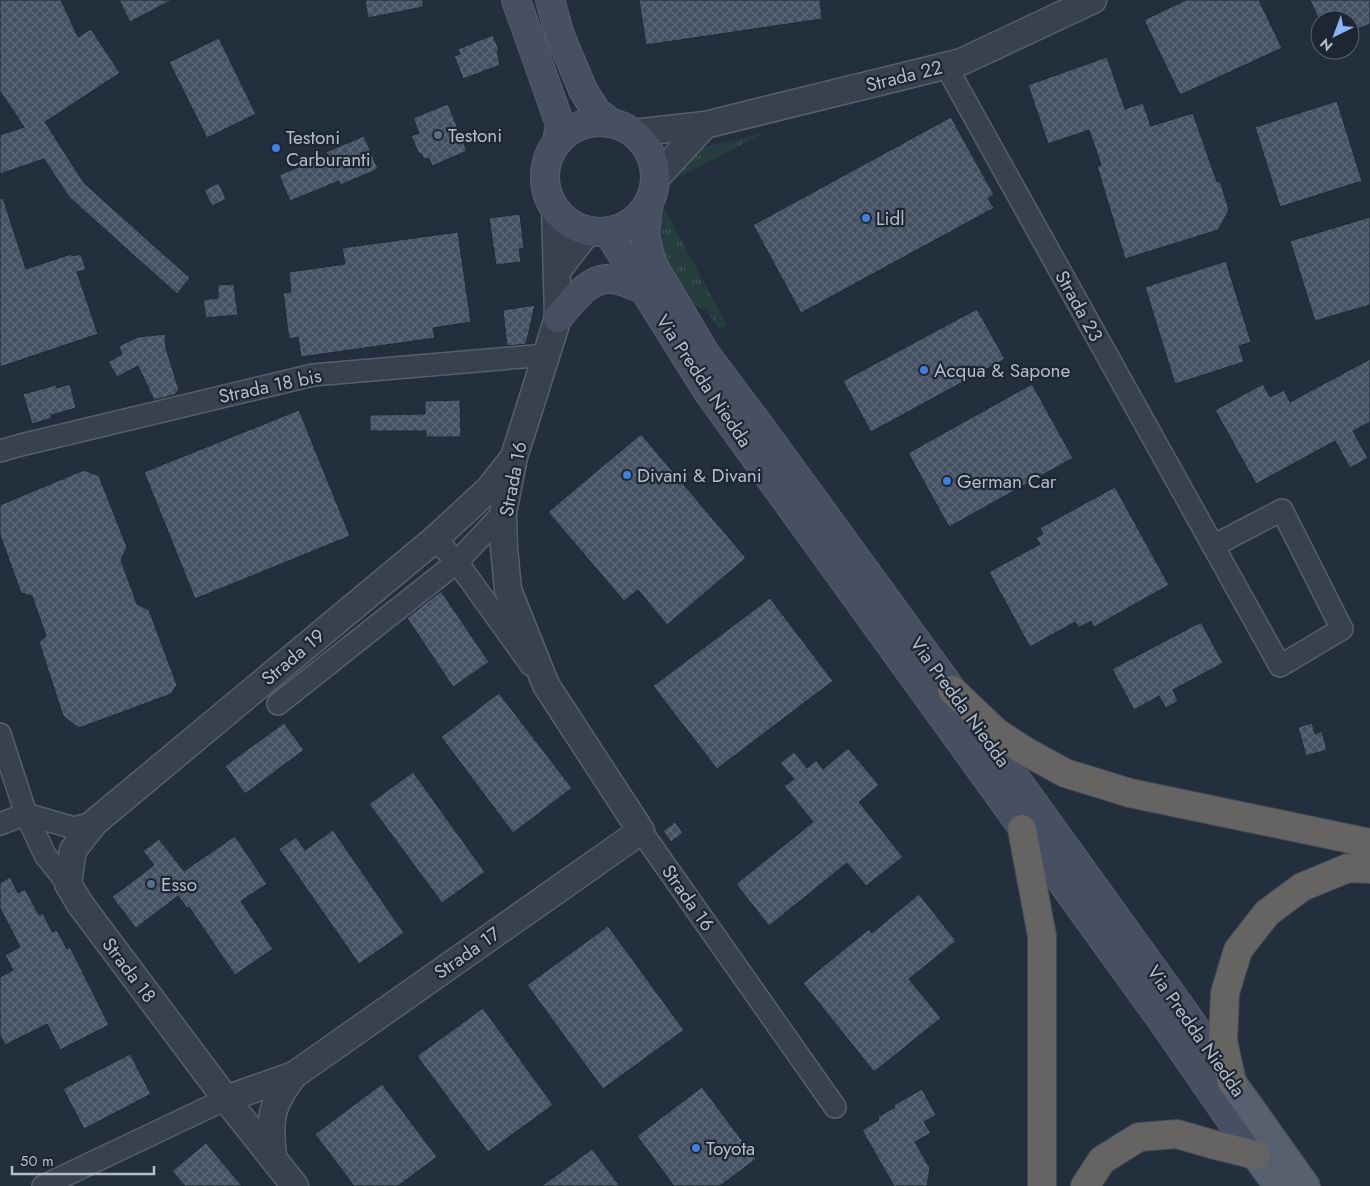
<svg xmlns="http://www.w3.org/2000/svg" width="1370" height="1186" font-family="Jost,sans-serif">
<style>
.grass{fill:url(#grass-tufts)}
.building{fill:url(#building-cross-hatch);stroke:#1f2835}
.lines{fill:none;stroke-linecap:round;stroke-linejoin:round}
.minor-casing{stroke:#565f6c;stroke-width:24}
.tertiary-casing{stroke:#565f6c;stroke-width:29}
.secondary-casing{stroke:#565f6c;stroke-width:30}
.primary-casing{stroke:#414a57;stroke-width:30}
.trunk-casing{stroke:#434c59;stroke-width:30}
.minor{stroke:#38414e;stroke-width:21}
.tertiary{stroke:#38414e;stroke-width:26}
.secondary{stroke:#465061;stroke-width:28}
.primary{stroke:#56606e;stroke-width:28}
.trunk{stroke:#656462;stroke-width:28}
.service-dot{fill:#5c6f8a;stroke:#1d2633;stroke-width:2}
.shop-dot{fill:#3f7fe0;stroke:#1d2633;stroke-width:2}
.labels{text-anchor:middle;dominant-baseline:central;stroke-width:4.5;stroke-linejoin:round;paint-order:stroke}
.street-label{font-size:19px;fill:#b4bcc9;stroke:#1d2633}
.poi-label{font-size:19px;fill:#b4bcc9;stroke:#1d2633;text-anchor:start}
</style>
<defs>
<pattern id="grass-tufts" width="24" height="20" patternUnits="userSpaceOnUse" patternTransform="scale(1.25)"><rect width="24" height="20" fill="#263c3f"/><path d="M3 7l-1-3M5 7V3M7 7l1-3M15 17l-1-3M17 17v-4M19 17l1-3" fill="none" stroke="#435659"/></pattern>
<pattern id="building-cross-hatch" width="8" height="8" patternUnits="userSpaceOnUse" patternTransform="scale(1.25)"><rect width="8" height="8" fill="#455162"/><path d="M0 0l8 8M0 8l8-8" fill="none" stroke="#5d6877"/></pattern>
</defs>
<rect width="100%" height="100%" fill="#242f3e"/>
<!-- grass -->
<g class="grass">
<path d="M 764,133 L 670,182 L 681,162 L 694,150 Z"/>
<path d="M 663,206 L 727,325 L 719,329 L 706,310 L 690,302 L 659,243 L 657,226 Z"/>
</g>
<!-- building -->
<g class="building">
<path d="M 0,0 L 61,0 L 78,37 L 91,29 L 120,73 L 45,122 L 84,183 L 190,278 L 177,294 L 69,197 L 44,159 L 0,174 L 0,135 L 24,127 L 0,91 Z"/>
<path d="M 119,0 L 172,0 L 130,22 Z"/>
<path d="M 365,0 L 423,0 L 423,7 L 368,18 Z"/>
<path d="M 639,0 L 820,0 L 822,19 L 646,45 Z"/>
<path d="M 1186,0 L 1259,0 L 1282,48 L 1180,95 L 1144,20 Z"/>
<path d="M 1310,0 L 1370,0 L 1370,24 L 1350,32 L 1350,20 L 1319,20 Z"/>
<path d="M 493,35 L 499,50 L 497,51 L 500,65 L 463,79 L 454,56 L 460,54 L 458,49 Z"/>
<path d="M 219,38 L 256,114 L 207,138 L 169,62 Z"/>
<path d="M 1107,57 L 1125,109 L 1143,103 L 1151,126 L 1193,113 L 1217,182 L 1220,181 L 1229,210 L 1218,230 L 1125,259 L 1097,166 L 1101,165 L 1089,130 L 1048,144 L 1028,85 Z"/>
<path d="M 1337,101 L 1362,181 L 1280,207 L 1255,127 Z"/>
<path d="M 448,104 L 467,151 L 432,166 L 429,158 L 424,159 L 421,153 L 419,154 L 411,136 L 419,133 L 413,118 Z"/>
<path d="M 951,117 L 994,195 L 988,198 L 994,208 L 801,313 L 753,225 Z"/>
<path d="M 364,136 L 378,169 L 340,185 L 339,181 L 290,201 L 279,175 L 328,155 L 326,152 Z"/>
<path d="M 219,183 L 226,199 L 212,206 L 204,190 Z"/>
<path d="M 3,198 L 26,269 L 71,254 L 72,256 L 81,254 L 86,270 L 77,272 L 98,334 L 0,367 L 0,199 Z"/>
<path d="M 520,214 L 524,248 L 519,249 L 521,262 L 496,265 L 489,218 Z"/>
<path d="M 1370,217 L 1370,305 L 1315,321 L 1290,241 Z"/>
<path d="M 458,232 L 471,322 L 433,328 L 435,338 L 301,357 L 298,337 L 289,339 L 283,293 L 291,292 L 289,272 L 345,264 L 342,248 Z"/>
<path d="M 1226,261 L 1251,342 L 1239,346 L 1244,362 L 1175,384 L 1145,287 Z"/>
<path d="M 234,284 L 238,315 L 206,318 L 203,300 L 218,298 L 218,285 Z"/>
<path d="M 535,305 L 526,344 L 507,346 L 503,310 Z"/>
<path d="M 977,309 L 1005,359 L 871,432 L 843,381 Z"/>
<path d="M 165,334 L 166,348 L 179,390 L 174,395 L 154,400 L 138,366 L 117,377 L 108,362 L 122,354 L 119,346 L 138,337 Z"/>
<path d="M 1370,359 L 1370,422 L 1353,431 L 1368,458 L 1350,468 L 1335,441 L 1256,484 L 1215,410 L 1263,384 L 1270,397 L 1284,390 L 1290,402 Z"/>
<path d="M 70,384 L 76,408 L 51,415 L 52,418 L 32,424 L 23,394 L 56,385 L 57,388 Z"/>
<path d="M 1032,384 L 1073,458 L 949,527 L 908,453 Z"/>
<path d="M 460,400 L 461,437 L 426,437 L 426,431 L 370,431 L 370,415 L 425,414 L 425,401 Z"/>
<path d="M 299,410 L 350,536 L 195,599 L 144,472 Z"/>
<path d="M 641,434 L 746,558 L 667,625 L 638,590 L 624,601 L 548,512 Z"/>
<path d="M 84,470 L 99,476 L 127,547 L 121,560 L 137,604 L 149,610 L 177,685 L 171,694 L 79,728 L 63,716 L 39,642 L 46,636 L 32,596 L 21,593 L 0,535 L 0,505 Z"/>
<path d="M 1115,487 L 1169,585 L 1094,627 L 1091,621 L 1079,628 L 1075,622 L 1030,647 L 989,572 L 1040,544 L 1036,538 L 1043,534 L 1040,528 Z"/>
<path d="M 441,591 L 489,662 L 453,687 L 407,618 Z"/>
<path d="M 770,598 L 833,681 L 717,769 L 653,686 Z"/>
<path d="M 1201,622 L 1223,663 L 1173,690 L 1178,701 L 1166,708 L 1159,696 L 1134,710 L 1112,669 Z"/>
<path d="M 499,693 L 572,788 L 513,833 L 441,737 Z"/>
<path d="M 284,723 L 304,750 L 245,794 L 225,766 Z"/>
<path d="M 1312,723 L 1315,734 L 1322,731 L 1327,750 L 1306,756 L 1298,727 Z"/>
<path d="M 848,748 L 879,785 L 859,802 L 903,857 L 866,886 L 847,863 L 769,926 L 736,884 L 813,822 L 784,786 L 794,779 L 780,763 L 794,752 L 807,768 L 816,760 L 823,769 Z"/>
<path d="M 413,772 L 485,872 L 442,903 L 369,804 Z"/>
<path d="M 675,822 L 683,833 L 671,842 L 663,831 Z"/>
<path d="M 333,830 L 404,933 L 359,964 L 279,849 L 296,837 L 305,850 Z"/>
<path d="M 235,836 L 267,884 L 241,901 L 273,949 L 235,975 L 189,907 L 187,908 L 178,896 L 136,928 L 112,897 L 154,865 L 143,851 L 159,839 L 184,871 Z"/>
<path d="M 10,877 L 18,893 L 25,889 L 39,915 L 43,913 L 52,932 L 57,930 L 67,949 L 70,947 L 109,1025 L 60,1050 L 47,1024 L 5,1045 L 0,1035 L 0,977 L 13,970 L 5,955 L 20,947 L 0,908 L 0,883 Z"/>
<path d="M 919,894 L 956,941 L 909,979 L 941,1018 L 874,1072 L 803,983 L 869,929 L 872,933 Z"/>
<path d="M 608,926 L 684,1030 L 603,1089 L 527,985 Z"/>
<path d="M 483,1008 L 553,1105 L 488,1152 L 417,1056 Z"/>
<path d="M 130,1054 L 151,1094 L 84,1129 L 63,1089 Z"/>
<path d="M 382,1084 L 437,1157 L 398,1186 L 354,1186 L 315,1134 Z"/>
<path d="M 702,1087 L 756,1159 L 720,1186 L 674,1186 L 637,1136 Z"/>
<path d="M 922,1089 L 936,1115 L 924,1122 L 931,1133 L 915,1142 L 930,1168 L 927,1186 L 894,1186 L 862,1130 L 879,1120 L 878,1117 L 895,1107 L 894,1105 Z"/>
<path d="M 206,1143 L 242,1186 L 185,1186 L 172,1171 Z"/>
<path d="M 592,1149 L 620,1186 L 542,1186 Z"/>
</g>
<g class="lines">
<defs>
<g id="minor">
<path d="M 946,66 L 1280,666 L 1342,629 L 1282,510 L 1213,546"/>
<path d="M 0,451 L 21,445 L 313,375 L 546,355"/>
<path d="M 435,539 L 457,562 L 531,665"/>
<path d="M 278,704 L 457,562 L 503,513"/>
<path d="M 0,734 L 26,814 L 45,855 L 68,884"/>
<path d="M 0,824 L 26,814 L 74,828 L 95,822"/>
<path d="M 641,831 L 835,1107"/>
<path d="M 43,1186 L 226,1099"/>
</g>
<g id="tertiary">
<path d="M 633,133 L 705,125 L 961,62 L 1093,0"/>
<path d="M 656,178 L 705,125"/>
<path d="M 557,271 L 588,231"/>
<path d="M 226,1099 L 294,1075 L 641,831 L 546,685 L 508,590 L 504,548 L 503,513 L 514,457 L 558,318 L 555,208"/>
<path d="M 273,1157 C 269,1119 270,1106 294,1075"/>
<path d="M 295,1186 L 226,1099 L 80,904 L 68,884 L 73,850 L 95,822 L 435,539 L 489,489 L 511,461"/>
</g>
<g id="secondary">
<path d="M 516,0 L 560,124 L 557,142"/>
<path d="M 550,0 L 560,35 L 583,90 L 596,111 L 611,123"/>
<circle cx="600" cy="177" r="55"/>
<path d="M 648,205 L 645,235 L 652,263 L 705,353 L 762,429 L 952,690 L 1184,1012 L 1232,1082"/>
<path d="M 608,232 L 708,392 L 1163,1022 L 1255,1155"/>
<path d="M 558,318 C 572,302 589,276 613,279 C 623,280 634,286 643,289"/>
</g>
<g id="primary">
<path d="M 1232,1082 L 1306,1186"/>
<path d="M 1255,1155 L 1278,1186"/>
</g>
<g id="trunk">
<path d="M 952,690 L 996,732 L 1025,751 L 1065,773 L 1130,793 L 1370,843"/>
<path d="M 1022,829 L 1042,936 L 1042,1186"/>
<path d="M 1232,1082 L 1223,1041 L 1225,993 L 1238,950 L 1267,913 L 1302,887 L 1348,868 L 1370,869"/>
<path d="M 1085,1186 L 1102,1160 L 1139,1137 L 1177,1134 L 1215,1145 L 1255,1155"/>
</g>
</defs>
<!-- minor casing -->
<use href="#minor" class="minor-casing"/>
<!-- tertiary casing -->
<use href="#tertiary" class="tertiary-casing"/>
<!-- secondary casing -->
<use href="#secondary" class="secondary-casing"/>
<!-- primary casing -->
<use href="#primary" class="primary-casing"/>
<!-- trunk casing -->
<use href="#trunk" class="trunk-casing"/>
<!-- minor -->
<use href="#minor" class="minor"/>
<!-- tertiary -->
<use href="#tertiary" class="tertiary"/>
<!-- secondary -->
<use href="#secondary" class="secondary"/>
<!-- primary -->
<use href="#primary" class="primary"/>
<!-- trunk -->
<use href="#trunk" class="trunk"/>
</g>
<!-- markers -->
<g class="service-dot">
<circle cx="438" cy="135" r="5"/>
<circle cx="151" cy="884" r="5"/>
</g>
<g class="shop-dot">
<circle cx="276" cy="148" r="5"/>
<circle cx="866" cy="218" r="5"/>
<circle cx="924" cy="370" r="5"/>
<circle cx="627" cy="475" r="5"/>
<circle cx="947" cy="481" r="5"/>
<circle cx="696" cy="1148" r="5"/>
</g>
<g class="labels">
<!-- street labels -->
<g class="street-label">
<text transform="translate(904 76) rotate(-14)">Strada 22</text>
<text transform="translate(1079 306) rotate(61)">Strada 23</text>
<text transform="translate(704 381) rotate(56)">Via Predda Niedda</text>
<text transform="translate(270 386) rotate(-12)">Strada 18 bis</text>
<text transform="translate(513 479) rotate(-79)">Strada 16</text>
<text transform="translate(293 657) rotate(-40)">Strada 19</text>
<text transform="translate(960 702) rotate(54)">Via Predda Niedda</text>
<text transform="translate(688 898) rotate(55)">Strada 16</text>
<text transform="translate(467 953) rotate(-35)">Strada 17</text>
<text transform="translate(129 970) rotate(53)">Strada 18</text>
<text transform="translate(1196 1031) rotate(55)">Via Predda Niedda</text>
</g>
<!-- poi labels -->
<g class="poi-label">
<text x="448" y="135">Testoni</text>
<text x="286" y="137">Testoni<tspan x="286" dy="22">Carburanti</tspan></text>
<text x="876" y="218">Lidl</text>
<text x="934" y="370">Acqua &amp; Sapone</text>
<text x="637" y="475">Divani &amp; Divani</text>
<text x="957" y="481">German Car</text>
<text x="161" y="884">Esso</text>
<text x="706" y="1148">Toyota</text>
</g>
</g>
<!-- north arrow -->
<g transform="translate(1335 35) rotate(222)"><circle r="24" fill="#1d2633" stroke="#59626f"/>
<path d="M0-4L9 19L0 12L-9 19Z" fill="#8ab4f8"/>
<text y="-8" font-size="14" font-weight="bold" text-anchor="middle" fill="#b4bcc9">N</text>
</g>
<!-- scale -->
<path d="M12 1166v8h142v-8" fill="none" stroke="#b4bcc9" stroke-width="2.5"/>
<text x="20" y="1166" font-size="15" fill="#b4bcc9" stroke="#1d2633" stroke-width="4" paint-order="stroke">50 m</text>
</svg>
